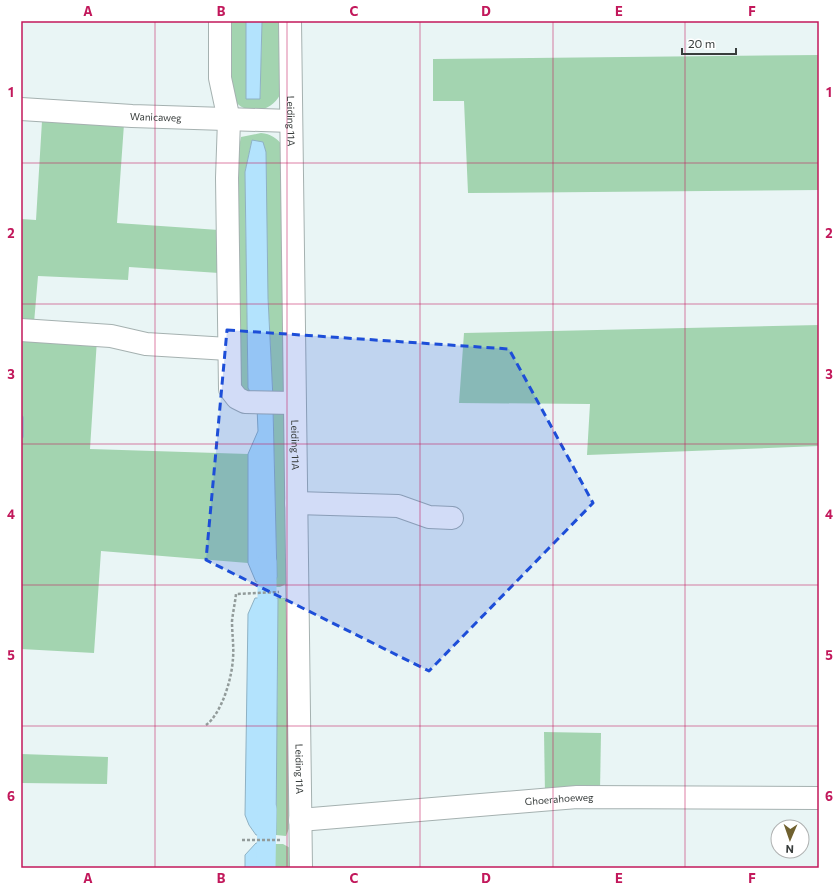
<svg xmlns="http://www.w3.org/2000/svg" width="840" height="889" font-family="Commissioner,sans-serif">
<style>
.green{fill:#a3d4b0}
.water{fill:#b3e3fd;stroke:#8eb1c3}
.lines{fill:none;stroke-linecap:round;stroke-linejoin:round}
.stream{stroke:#8eb1c3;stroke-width:5.5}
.canal{stroke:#b3e3fd;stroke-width:19}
.minor-casing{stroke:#a5b1b0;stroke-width:24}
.path{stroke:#929b9a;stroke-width:2.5;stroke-dasharray:3 2;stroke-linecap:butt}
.minor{stroke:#fff;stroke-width:22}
.marked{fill:#1d4ed8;fill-opacity:0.2;stroke:#1d4ed8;stroke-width:3;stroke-dasharray:8 5;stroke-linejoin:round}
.grid{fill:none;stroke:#c2185b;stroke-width:1;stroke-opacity:0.55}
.labels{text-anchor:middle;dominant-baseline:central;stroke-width:3;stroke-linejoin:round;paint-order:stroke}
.street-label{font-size:10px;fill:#383d3c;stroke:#fff}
.neatline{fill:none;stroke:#c2185b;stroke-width:1.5}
.grid-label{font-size:13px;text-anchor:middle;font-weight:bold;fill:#c2185b}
</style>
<rect width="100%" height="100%" fill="#e9f5f5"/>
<!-- green -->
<g class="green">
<path d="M 230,21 L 246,21 L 246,99 L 260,99 L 262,21 L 282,21 C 282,37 286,82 280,95 C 275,104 265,111 255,110 C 227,109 229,83 229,61 C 230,48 230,34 230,21 Z"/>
<path d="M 819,55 L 819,190 L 468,193 L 464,101 L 433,101 L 433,59 Z"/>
<path d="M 42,121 L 124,124 L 117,223 L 219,230 L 219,273 L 129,267 L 128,280 L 38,276 L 34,323 L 21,322 L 21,219 L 36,220 Z"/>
<path d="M 261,133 C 271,134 277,138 283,146 L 286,391 L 273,399 L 268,298 L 252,140 L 245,172 L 248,388 L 254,399 L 236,392 L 233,175 L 241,137 Z"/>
<path d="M 819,325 L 819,446 L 587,455 L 590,404 L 459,403 L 464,333 Z"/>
<path d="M 21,337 L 97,339 L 90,449 L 248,454 L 248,563 L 101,551 L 94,653 L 21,649 Z"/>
<path d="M 273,408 L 286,411 L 288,583 L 280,587 L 272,587 L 277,577 Z"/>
<path d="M 278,598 L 286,598 L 290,602 L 290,826 L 286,836 L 276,835 Z"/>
<path d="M 544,732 L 601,733 L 600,791 L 545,794 Z"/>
<path d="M 21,754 L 108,757 L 107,784 L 21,783 L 21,806 Z"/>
<path d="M 274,844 L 283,844 L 292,849 L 292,868 L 273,868 Z"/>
</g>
<!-- water -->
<g class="water">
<path d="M 246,21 L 262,21 L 260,99 L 246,99 Z"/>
<path d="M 252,140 L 263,142 L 266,152 L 268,298 L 273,399 L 254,399 L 248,388 L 245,172 Z"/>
<path d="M 257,407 L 273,408 L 277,577 L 272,587 L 262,587 L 261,582 L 256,582 L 248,563 L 248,454 L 258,431 Z"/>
<path d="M 255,598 L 278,598 L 276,835 L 256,835 L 249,825 L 245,815 L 248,614 Z"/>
<path d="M 256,843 L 274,844 L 273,868 L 245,868 L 245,855 Z"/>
</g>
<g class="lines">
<!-- stream -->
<path class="stream" d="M 21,418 L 21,436"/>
<!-- canal -->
<g class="canal">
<path d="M 267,561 L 267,623"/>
<path d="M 266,868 L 267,809"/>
</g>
<defs>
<g id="minor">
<path d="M 220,21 L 220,78 L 229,120 L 227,178 L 230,389 L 237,398 L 245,402 L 294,403"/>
<path id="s1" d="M 290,21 L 301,868"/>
<path id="s2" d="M 21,109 L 132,116 L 291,121"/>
<path d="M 21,330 L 111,336 L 146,344 L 228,349"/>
<path d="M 296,503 L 398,506 L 429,517 L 452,518"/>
<path id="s3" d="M 300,820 L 577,797 L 819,798"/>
</g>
</defs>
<!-- minor casing -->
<use href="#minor" class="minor-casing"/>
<!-- path -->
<g class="path">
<path d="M 206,725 C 222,713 232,678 233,658 C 234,646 232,634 232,621 C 233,612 235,603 236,594 L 279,592"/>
<path d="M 242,840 L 282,840"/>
</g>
<!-- minor -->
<use href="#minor" class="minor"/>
</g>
<!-- marked area -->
<path class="marked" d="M 227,330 L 509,349 L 593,503 L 429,671 L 206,560 Z"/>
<!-- grid -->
<path class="grid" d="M 155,21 L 155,868M 287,21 L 287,868M 420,21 L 420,868M 553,21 L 553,868M 685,21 L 685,868M 21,163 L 819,163M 21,304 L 819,304M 21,444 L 819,444M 21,585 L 819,585M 21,726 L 819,726"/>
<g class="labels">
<!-- street labels -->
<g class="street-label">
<text stroke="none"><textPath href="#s2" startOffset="135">Wanicaweg</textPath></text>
<text stroke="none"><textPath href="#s1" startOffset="100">Leiding 11A</textPath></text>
<text stroke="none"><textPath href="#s1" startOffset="424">Leiding 11A</textPath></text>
<text stroke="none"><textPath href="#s1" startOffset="748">Leiding 11A</textPath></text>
<text stroke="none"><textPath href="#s3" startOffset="260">Ghoerahoeweg</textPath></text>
</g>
</g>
<!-- border -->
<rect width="840" height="889" fill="none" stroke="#ffffff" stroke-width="44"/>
<!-- north arrow -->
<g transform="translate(790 839) rotate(182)"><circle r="19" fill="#ffffff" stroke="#afb1b1"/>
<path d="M0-3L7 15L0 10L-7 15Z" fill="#70612f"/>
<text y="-6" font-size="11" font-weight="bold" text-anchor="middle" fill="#383d3c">N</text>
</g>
<!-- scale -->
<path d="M682 48v6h54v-6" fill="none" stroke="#383d3c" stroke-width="2"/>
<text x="688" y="48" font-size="12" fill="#383d3c" stroke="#ffffff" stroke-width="3" paint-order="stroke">20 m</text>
<rect x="22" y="22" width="796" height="845" class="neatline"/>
<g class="grid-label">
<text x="88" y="16">A</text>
<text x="221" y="16">B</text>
<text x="354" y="16">C</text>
<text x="486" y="16">D</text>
<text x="619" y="16">E</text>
<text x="752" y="16">F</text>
<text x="11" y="97">1</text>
<text x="829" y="97">1</text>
<text x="11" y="238">2</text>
<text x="829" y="238">2</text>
<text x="11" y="379">3</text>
<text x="829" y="379">3</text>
<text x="11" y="519">4</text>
<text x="829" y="519">4</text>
<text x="11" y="660">5</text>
<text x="829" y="660">5</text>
<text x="11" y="801">6</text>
<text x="829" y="801">6</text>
<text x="88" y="883">A</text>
<text x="221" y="883">B</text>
<text x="354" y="883">C</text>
<text x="486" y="883">D</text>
<text x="619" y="883">E</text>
<text x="752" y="883">F</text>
</g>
</svg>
